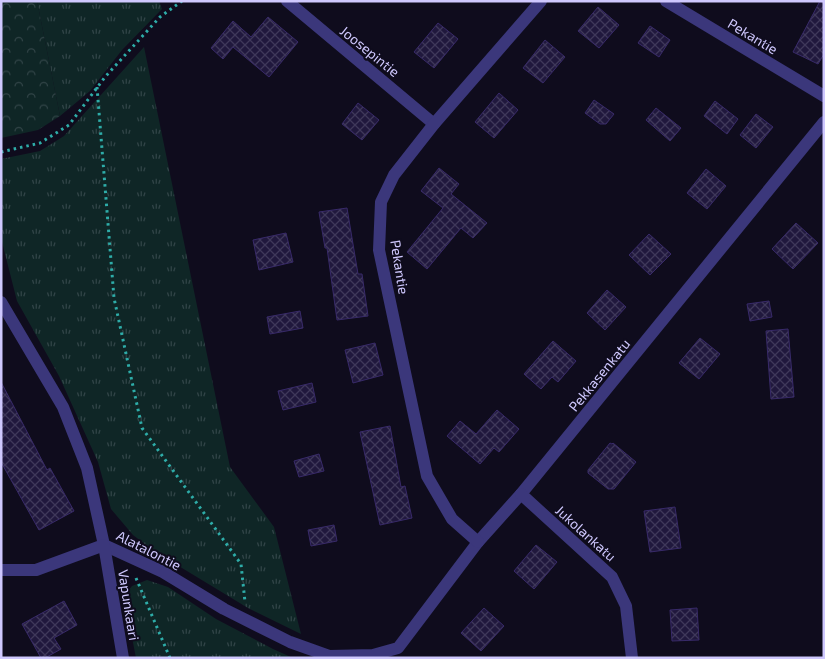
<svg xmlns="http://www.w3.org/2000/svg" width="825" height="659" font-family="'Exo 2',sans-serif">
<style>
.grass{fill:url(#grass-tufts)}
.forest{fill:url(#forest-crowns)}
.building{fill:url(#building-cross-hatch);stroke:#382a69}
.lines{fill:none;stroke-linecap:round;stroke-linejoin:round}
.path{stroke:#2eaca8;stroke-width:3;stroke-dasharray:2.5 4;stroke-linecap:butt}
.street{stroke:#3b377b;stroke-width:12}
.labels{text-anchor:middle;dominant-baseline:central;stroke-width:4;stroke-linejoin:round;paint-order:stroke}
.street-label{font-size:14px;fill:#cfc8fe;stroke:#0f0c1d}
</style>
<defs>
<pattern id="grass-tufts" width="24" height="20" patternUnits="userSpaceOnUse" patternTransform="scale(1.25)"><rect width="24" height="20" fill="#0f2626"/><path d="M3 7l-1-3M5 7V3M7 7l1-3M15 17l-1-3M17 17v-4M19 17l1-3" fill="none" stroke="#314447"/></pattern>
<pattern id="forest-crowns" width="20" height="18" patternUnits="userSpaceOnUse" patternTransform="scale(1.25)"><rect width="20" height="18" fill="#0f2626"/><path d="M2 6a3 3 0 1 1 6 0M12 15a3 3 0 1 1 6 0" fill="none" stroke="#314447"/></pattern>
<pattern id="building-cross-hatch" width="8" height="8" patternUnits="userSpaceOnUse" patternTransform="scale(1.25)"><rect width="8" height="8" fill="#20183d"/><path d="M0 0l8 8M0 8l8-8" fill="none" stroke="#3f385a"/></pattern>
</defs>
<rect width="100%" height="100%" fill="#0f0c1d"/>
<!-- grass -->
<g class="grass">
<path d="M 37,1 L 159,1 L 162,9 L 122,50 L 90,91 L 60,116 Z"/>
<path d="M 144,47 L 230,467 L 274,527 L 301,634 L 248,608 L 154,551 L 133,535 L 111,509 L 98,462 L 59,376 L 17,301 L 1,238 L 1,159 L 40,151 L 64,136 Z"/>
<path d="M 147,580 L 168,587 L 216,619 L 273,649 L 293,658 L 136,658 L 124,596 L 132,586 Z"/>
</g>
<!-- forest -->
<path class="forest" d="M 1,1 L 37,1 L 60,116 L 38,130 L 1,138 Z"/>
<!-- building -->
<g class="building">
<path d="M 820,1 L 824,1 L 824,54 L 818,64 L 793,52 Z"/>
<path d="M 598,7 L 619,25 L 599,48 L 578,31 Z"/>
<path d="M 268,17 L 298,42 L 269,77 L 233,47 L 223,59 L 211,48 L 233,21 L 251,37 Z"/>
<path d="M 438,23 L 458,39 L 434,68 L 414,52 Z"/>
<path d="M 650,26 L 670,40 L 659,57 L 638,43 Z"/>
<path d="M 545,40 L 565,57 L 543,83 L 523,68 Z"/>
<path d="M 499,93 L 518,110 L 494,138 L 475,122 Z"/>
<path d="M 594,100 L 614,114 L 606,124 L 600,124 L 585,113 Z"/>
<path d="M 715,101 L 738,119 L 727,134 L 704,116 Z"/>
<path d="M 358,103 L 379,120 L 362,140 L 342,124 Z"/>
<path d="M 656,108 L 681,128 L 670,141 L 646,120 Z"/>
<path d="M 756,114 L 773,127 L 756,148 L 740,135 Z"/>
<path d="M 439,168 L 459,184 L 451,194 L 487,223 L 473,238 L 461,228 L 427,269 L 407,252 L 443,208 L 421,191 Z"/>
<path d="M 706,169 L 726,186 L 707,209 L 687,193 Z"/>
<path d="M 347,208 L 358,274 L 362,274 L 368,316 L 337,320 L 327,248 L 325,248 L 319,212 Z"/>
<path d="M 796,223 L 818,243 L 793,269 L 772,249 Z"/>
<path d="M 286,233 L 293,262 L 259,270 L 253,240 Z"/>
<path d="M 649,234 L 671,254 L 650,275 L 629,255 Z"/>
<path d="M 607,290 L 626,307 L 605,330 L 587,313 Z"/>
<path d="M 769,301 L 772,317 L 750,321 L 747,304 Z"/>
<path d="M 300,311 L 303,328 L 270,334 L 267,317 Z"/>
<path d="M 788,329 L 794,397 L 771,399 L 766,331 Z"/>
<path d="M 700,338 L 720,354 L 699,379 L 679,363 Z"/>
<path d="M 553,341 L 576,361 L 558,382 L 552,377 L 541,389 L 524,374 Z"/>
<path d="M 375,343 L 383,375 L 353,383 L 345,350 Z"/>
<path d="M 1,382 L 47,470 L 50,468 L 74,511 L 39,530 L 1,462 Z"/>
<path d="M 312,383 L 316,402 L 283,410 L 278,391 Z"/>
<path d="M 497,410 L 519,429 L 499,452 L 494,448 L 480,464 L 447,436 L 460,421 L 476,434 Z"/>
<path d="M 390,426 L 401,487 L 405,486 L 412,518 L 380,525 L 360,432 Z"/>
<path d="M 610,443 L 612,444 L 613,443 L 636,462 L 614,489 L 608,489 L 588,473 L 588,470 Z"/>
<path d="M 319,454 L 324,471 L 299,477 L 294,461 Z"/>
<path d="M 675,507 L 681,548 L 650,552 L 644,511 Z"/>
<path d="M 334,525 L 337,541 L 311,546 L 308,530 Z"/>
<path d="M 536,545 L 557,562 L 534,589 L 514,571 Z"/>
<path d="M 64,601 L 77,625 L 54,638 L 61,649 L 45,658 L 41,658 L 22,624 Z"/>
<path d="M 484,608 L 504,626 L 481,651 L 461,633 Z"/>
<path d="M 697,608 L 699,640 L 672,641 L 670,610 Z"/>
</g>
<g class="lines">
<!-- path -->
<g class="path">
<path d="M 97,87 L 114,298 L 142,428 L 241,564 L 245,602"/>
<path d="M 1,152 L 40,143 L 69,125 L 105,77 L 160,17 L 182,1"/>
<path d="M 136,578 L 170,658"/>
</g>
<!-- street -->
<g class="street">
<path d="M 287,1 L 434,124"/>
<path d="M 666,1 L 824,96"/>
<path d="M 1,302 L 63,407 L 87,468 L 104,545 L 163,572 L 224,609 L 290,642 L 329,656 L 373,655 L 398,648 L 478,542 L 521,494 L 824,122"/>
<path d="M 521,494 L 612,577 L 626,606 L 632,658"/>
<path d="M 478,542 L 452,519 L 427,476 L 379,250 L 381,202 L 394,175 L 434,124 L 541,1"/>
<path d="M 1,570 L 36,570 L 104,545 L 123,658"/>
</g>
</g>
<g class="labels">
<!-- street labels -->
<g class="street-label">
<text transform="translate(753 36) rotate(31)">Pekantie</text>
<text transform="translate(370 51) rotate(39)">Joosepintie</text>
<text transform="translate(400 267) rotate(81)">Pekantie</text>
<text transform="translate(599 375) rotate(-51)">Pekkasenkatu</text>
<text transform="translate(586 533) rotate(42)">Jukolankatu</text>
<text transform="translate(149 550) rotate(27)">Alatalontie</text>
<text transform="translate(129 605) rotate(81)">Vapunkaari</text>
</g>
</g>
<!-- border -->
<rect width="825" height="659" fill="none" stroke="#cfc8fe" stroke-width="5"/>
</svg>
